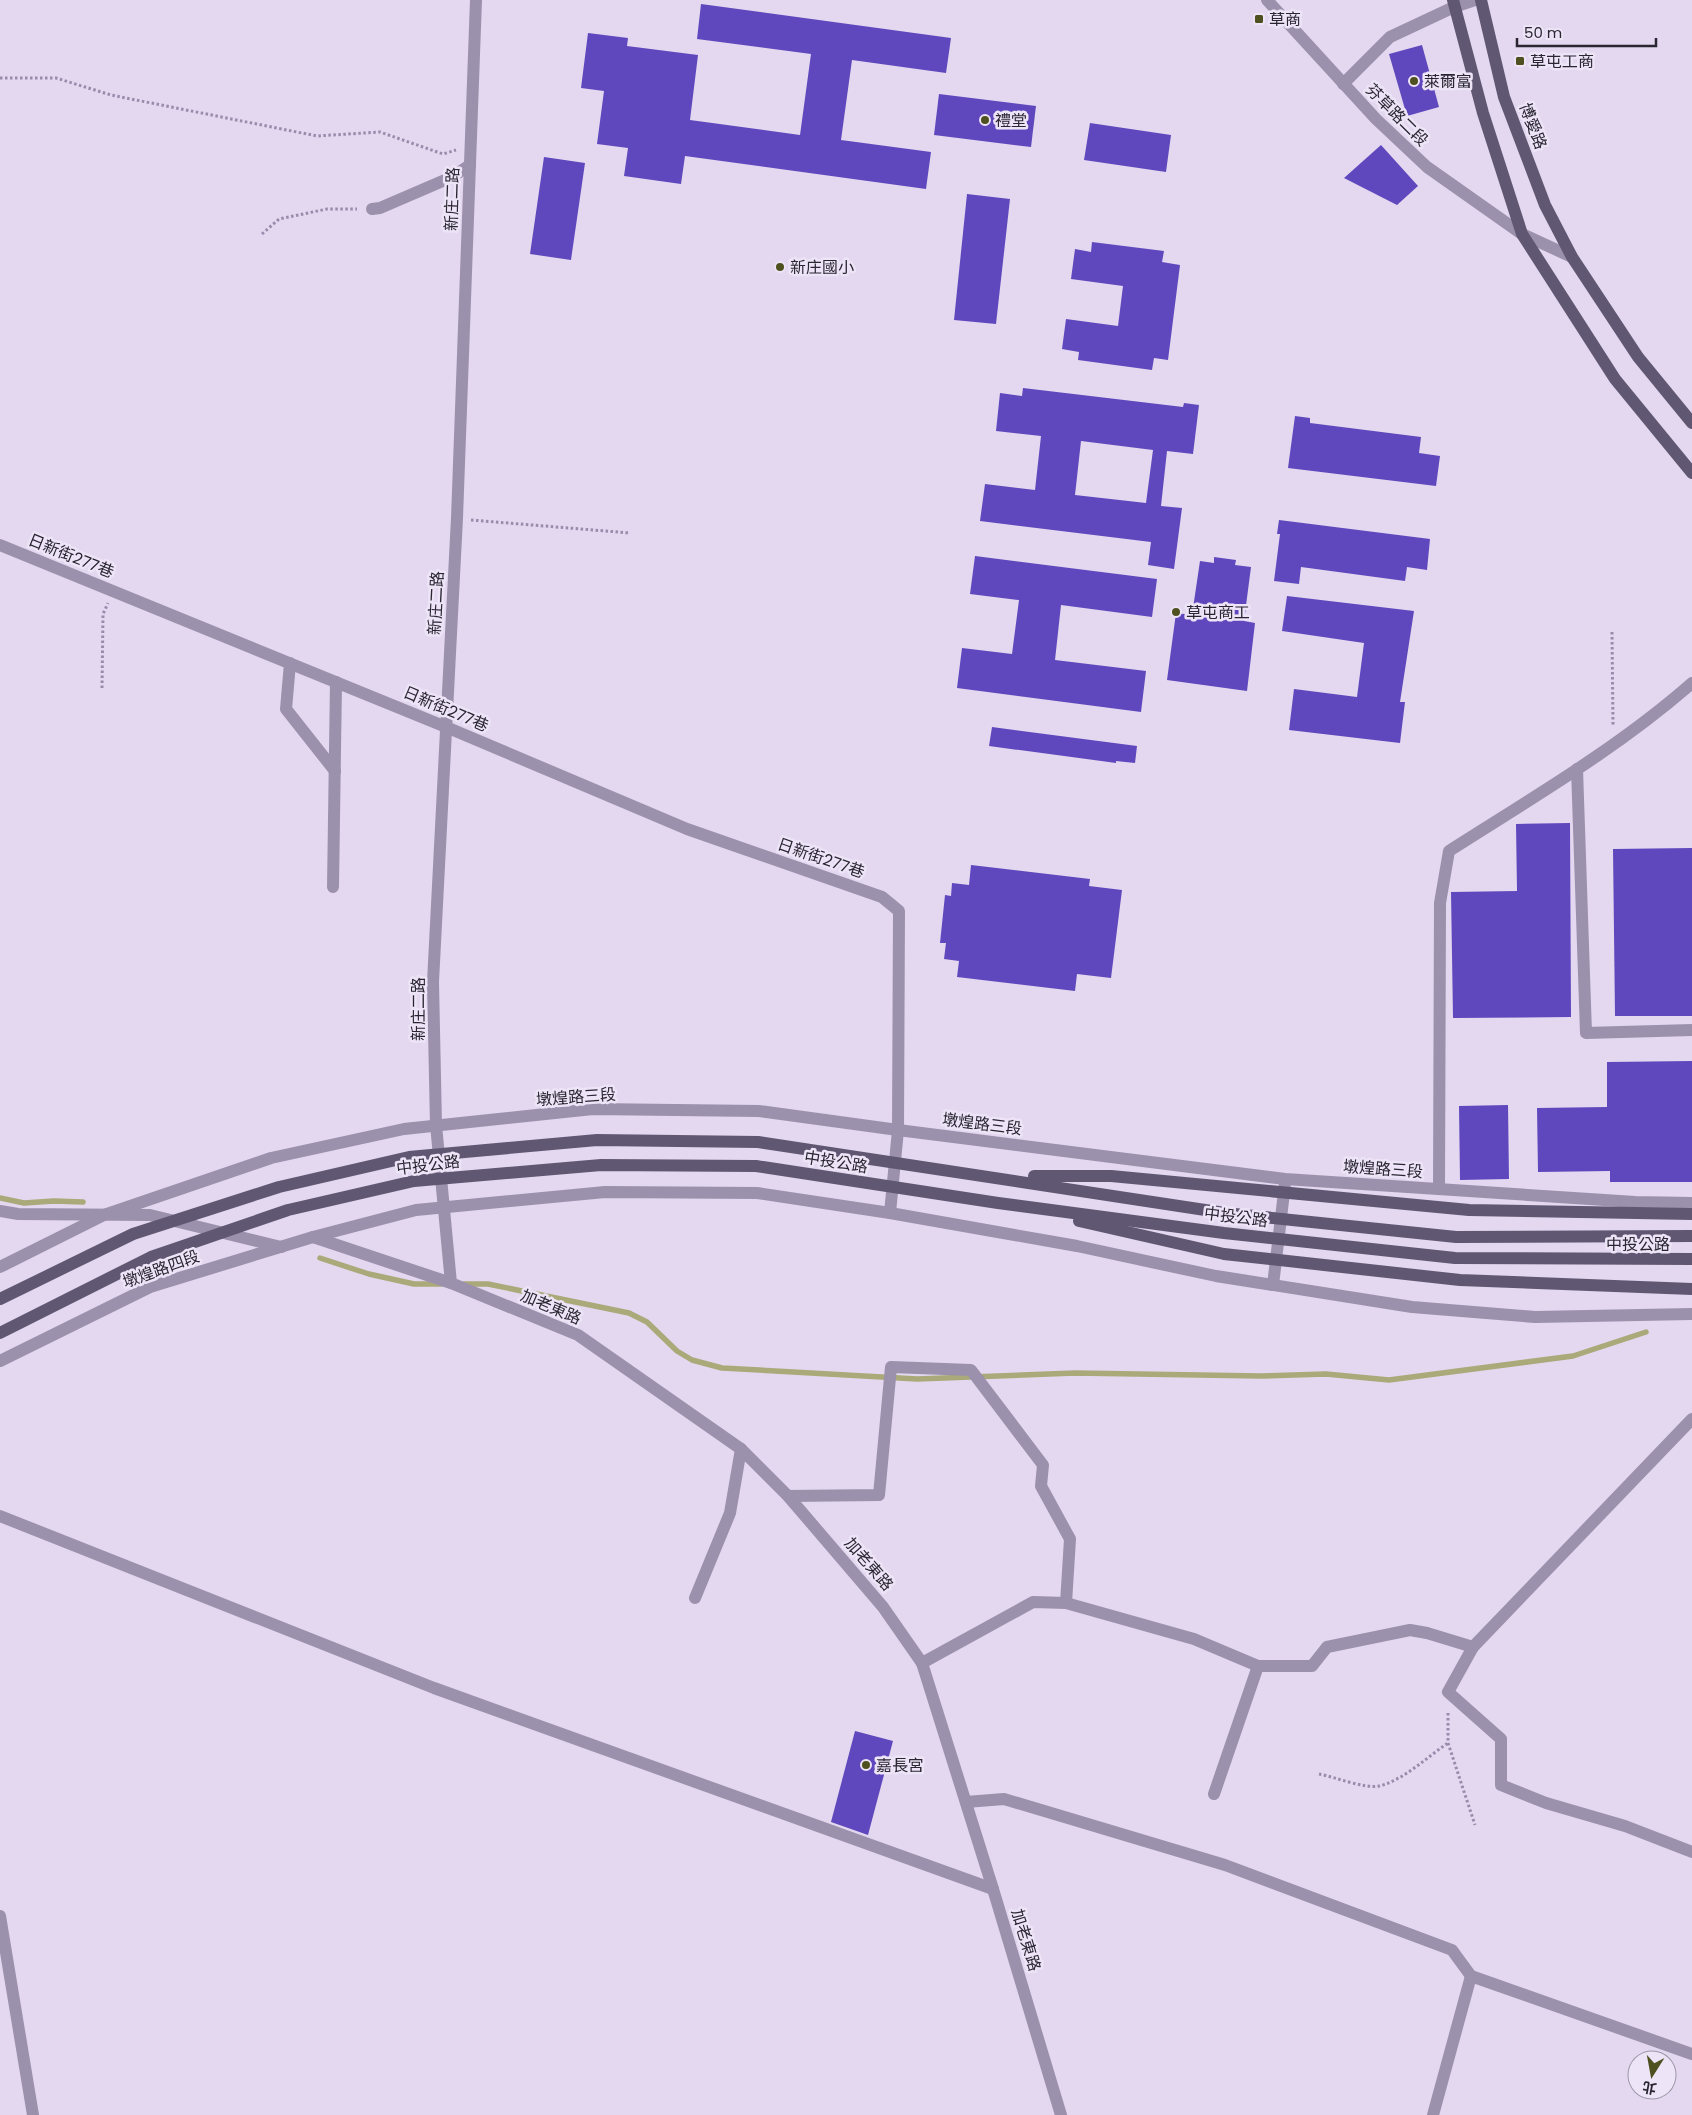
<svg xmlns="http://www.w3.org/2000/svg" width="1692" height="2115" font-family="Poppins,'Noto Sans TC',sans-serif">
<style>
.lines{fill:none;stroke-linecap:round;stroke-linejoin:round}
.stream{stroke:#a9a979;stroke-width:5.5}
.building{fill:#5f48bd;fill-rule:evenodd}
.path{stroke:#978cac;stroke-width:3;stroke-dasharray:2.5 2.5;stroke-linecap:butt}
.minor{stroke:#9c91ad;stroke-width:12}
.major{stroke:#605873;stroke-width:12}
.major-bridge{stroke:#605873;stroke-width:12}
.poi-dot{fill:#4f501f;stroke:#ede4f7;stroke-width:2}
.labels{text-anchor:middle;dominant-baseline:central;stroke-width:5;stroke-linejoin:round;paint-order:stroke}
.poi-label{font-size:16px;fill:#292632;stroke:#ede4f7;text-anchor:start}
.street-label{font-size:16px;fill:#292632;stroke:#ede4f7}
</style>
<rect width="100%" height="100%" fill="#e3d8ef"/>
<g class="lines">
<!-- stream -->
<g class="stream">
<path d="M 0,1198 L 24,1203 L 54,1201 L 83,1202"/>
<path d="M 320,1258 L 369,1274 L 414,1284 L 442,1284"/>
<path d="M 464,1284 L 488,1284 L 629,1313 L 647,1322 L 677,1351 L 692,1360 L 722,1368 L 917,1379 L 1075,1373 L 1261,1376 L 1326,1374 L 1389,1380 L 1573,1356 L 1646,1332"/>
</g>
</g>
<!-- building -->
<g class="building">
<path d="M 701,4 L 951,38 L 946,73 L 852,60 L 841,140 L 931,152 L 926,189 L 685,156 L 681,184 L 624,176 L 628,148 L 597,144 L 604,91 L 581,88 L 588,33 L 628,38 L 627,46 L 698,55 L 690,120 L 800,135 L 811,54 L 697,39 Z"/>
<path d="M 1422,45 L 1439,107 L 1407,116 L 1389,54 Z"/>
<path d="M 939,94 L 1036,106 L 1031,147 L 934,135 Z"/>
<path d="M 1090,123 L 1171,135 L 1166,172 L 1084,160 Z"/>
<path d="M 1381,145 L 1418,186 L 1397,205 L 1344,178 Z"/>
<path d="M 544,157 L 585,163 L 571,260 L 530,254 Z"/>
<path d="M 967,194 L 1010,199 L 996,324 L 954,320 Z"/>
<path d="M 1092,242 L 1164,251 L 1162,262 L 1180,265 L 1168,360 L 1154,358 L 1152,370 L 1078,360 L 1079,352 L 1062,349 L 1066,319 L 1118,326 L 1123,286 L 1071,279 L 1075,249 L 1091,252 Z"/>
<path d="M 1023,388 L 1183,407 L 1184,403 L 1199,405 L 1193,454 L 1167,451 L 1161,506 L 1182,508 L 1174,569 L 1148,565 L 1151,542 L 980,521 L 985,484 L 1035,490 L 1041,436 L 996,431 L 1000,393 L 1022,396 ZM 1081,441 L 1153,450 L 1146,503 L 1075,495 Z"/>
<path d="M 1295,416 L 1310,418 L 1310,423 L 1421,437 L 1419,453 L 1440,456 L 1436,486 L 1288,468 Z"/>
<path d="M 1279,520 L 1430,539 L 1427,570 L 1407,567 L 1405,581 L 1301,567 L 1299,584 L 1274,581 L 1280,534 L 1277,534 Z"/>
<path d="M 975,556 L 1157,579 L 1152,617 L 1061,605 L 1055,660 L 1146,671 L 1141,712 L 957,688 L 962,648 L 1012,654 L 1019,600 L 970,594 Z"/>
<path d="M 1214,557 L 1236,560 L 1235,565 L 1251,567 L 1244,621 L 1255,623 L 1247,691 L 1167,680 L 1176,613 L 1192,615 L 1200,561 L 1214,563 Z"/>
<path d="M 1287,596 L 1414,611 L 1400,702 L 1405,702 L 1400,743 L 1289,730 L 1294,689 L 1357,697 L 1364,643 L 1282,631 Z"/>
<path d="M 992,727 L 1137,746 L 1135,763 L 1116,761 L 1116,763 L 989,746 Z"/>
<path d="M 1570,823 L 1571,1017 L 1453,1018 L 1451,892 L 1517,891 L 1516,824 Z"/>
<path d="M 1692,848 L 1692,1016 L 1615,1016 L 1613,849 Z"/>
<path d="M 971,865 L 1090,879 L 1089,886 L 1122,890 L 1111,978 L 1077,974 L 1075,991 L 957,977 L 959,961 L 944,959 L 946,943 L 940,943 L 945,895 L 951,896 L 952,883 L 969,885 Z"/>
<path d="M 1692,1061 L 1692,1182 L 1610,1182 L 1610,1171 L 1538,1172 L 1537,1108 L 1607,1107 L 1607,1062 Z"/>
<path d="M 1508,1105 L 1509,1179 L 1460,1180 L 1459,1106 Z"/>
<path d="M 855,1731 L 893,1741 L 868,1835 L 831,1822 Z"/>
</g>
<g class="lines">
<!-- path -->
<g class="path">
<path d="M 0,78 L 56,78 L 111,95 L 317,136 L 380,132 L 443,154 L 456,150"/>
<path d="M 262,234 L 279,219 L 327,209 L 357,209"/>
<path d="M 471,520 L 630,533"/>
<path d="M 1612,632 L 1613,726"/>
<path d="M 102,688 L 103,614 L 108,603"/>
<path d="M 1448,1713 L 1448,1743 L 1475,1825"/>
<path d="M 1319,1774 C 1335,1777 1365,1789 1379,1786 C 1404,1780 1427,1757 1448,1743"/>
</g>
<!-- minor -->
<g class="minor">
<path d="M 476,0 L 457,518 L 433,982 L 436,1125 L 451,1283 L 578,1335 L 741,1449 L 788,1496 L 883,1607 L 922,1663 L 993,1889 L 1061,2115"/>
<path d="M 1267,0 L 1376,119 L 1427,167 L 1522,234 L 1572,257"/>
<path d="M 1343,84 L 1390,37 L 1454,7 L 1475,0"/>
<path d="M 372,209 L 380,208 L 452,177 L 470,165"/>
<path d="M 0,545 L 446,727 L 687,829 L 882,897 L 899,911 L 898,1130 L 890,1213"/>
<path d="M 290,663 L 286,709 L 335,771"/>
<path d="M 1577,769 L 1586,1033 L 1692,1030"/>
<path d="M 333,887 L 336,682"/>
<path d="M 1439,1189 L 1440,903 L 1449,851 C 1532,798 1618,748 1692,683"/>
<path d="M 0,1211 L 18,1214 L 150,1215 L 281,1247"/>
<path d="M 313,1237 L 451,1283"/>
<path d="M 0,1267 L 104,1215 L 271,1158 L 404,1129 L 593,1109 L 759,1111 L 898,1130 L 1285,1179 L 1635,1202 L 1692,1203"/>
<path d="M 1273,1285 L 1285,1184"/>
<path d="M 0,1361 L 150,1287 L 313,1237 L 416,1210 L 605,1192 L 757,1193 L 890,1213 L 1077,1246 L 1216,1276 L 1412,1307 L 1535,1317 L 1692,1314"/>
<path d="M 788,1496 L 879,1495 L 891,1367 L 971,1370 L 1043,1465 L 1041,1486 L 1070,1539 L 1066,1603"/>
<path d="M 0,1516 L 434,1688 L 993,1889"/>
<path d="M 695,1598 L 730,1513 L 741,1449"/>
<path d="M 1473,1647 L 1692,1419"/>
<path d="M 922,1663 L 1033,1602 L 1066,1603 L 1194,1639 L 1258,1666 L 1312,1666 L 1327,1647 L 1410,1630 L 1427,1633 L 1473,1647 L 1448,1692 L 1501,1739 L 1501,1785 L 1546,1803 L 1625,1826 L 1692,1852"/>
<path d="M 1214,1794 L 1258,1666"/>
<path d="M 966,1802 L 1004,1799 L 1225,1865 L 1452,1950 L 1471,1976 L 1692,2054"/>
<path d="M 0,1916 L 33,2115"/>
<path d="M 1433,2115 L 1471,1976"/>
</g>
<!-- major -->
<g class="major">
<path d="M 1453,0 L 1483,113 L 1522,234 L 1615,379 L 1692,473"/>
<path d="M 1481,0 L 1504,97 L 1545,205 L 1572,257 L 1638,357 L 1692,423"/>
</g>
<!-- major-bridge -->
<g class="major-bridge">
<path d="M 1034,1176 L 1111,1176 L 1469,1210 L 1692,1214"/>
<path d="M 1079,1221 L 1224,1254 L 1460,1280 L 1692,1289"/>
<path d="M 0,1299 L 133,1234 L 279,1187 L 409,1157 L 597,1140 L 758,1142 L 1225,1213 L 1456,1237 L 1692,1236"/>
<path d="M 0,1333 L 151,1257 L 288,1210 L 414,1181 L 601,1165 L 756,1166 L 998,1203 L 1224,1233 L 1455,1258 L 1692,1259"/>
</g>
</g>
<!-- markers -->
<g class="poi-dot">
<rect x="1254" y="14" width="10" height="10" rx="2.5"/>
<rect x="1515" y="56" width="10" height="10" rx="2.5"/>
<circle cx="1414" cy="81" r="5"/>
<circle cx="985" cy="120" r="5"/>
<circle cx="780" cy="267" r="5"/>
<circle cx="1176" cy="612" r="5"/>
<circle cx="866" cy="1765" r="5"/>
</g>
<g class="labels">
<!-- poi labels -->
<g class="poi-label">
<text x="1269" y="19">草商</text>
<text x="1530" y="61">草屯工商</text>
<text x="1424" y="81">萊爾富</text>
<text x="995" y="120">禮堂</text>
<text x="790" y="267">新庄國小</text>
<text x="1186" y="612">草屯商工</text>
<text x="876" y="1765">嘉長宮</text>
</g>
<!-- street labels -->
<g class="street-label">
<text transform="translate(1397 115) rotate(45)">芬草路二段</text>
<text transform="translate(1533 126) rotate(69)">博愛路</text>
<text transform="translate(452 199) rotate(-88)">新庄二路</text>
<text transform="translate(71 556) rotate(22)">日新街277巷</text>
<text transform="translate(436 603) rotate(-87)">新庄二路</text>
<text transform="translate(446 709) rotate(23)">日新街277巷</text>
<text transform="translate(821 858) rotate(19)">日新街277巷</text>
<text transform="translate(418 1009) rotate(-90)">新庄二路</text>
<text transform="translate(576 1097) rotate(-4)">墩煌路三段</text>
<text transform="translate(982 1124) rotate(7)">墩煌路三段</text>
<text transform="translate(836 1162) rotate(9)">中投公路</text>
<text transform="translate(428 1165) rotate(-7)">中投公路</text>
<text transform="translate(1383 1169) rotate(4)">墩煌路三段</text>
<text transform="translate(1236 1217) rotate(7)">中投公路</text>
<text x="1638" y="1244">中投公路</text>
<text transform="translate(161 1269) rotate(-20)">墩煌路四段</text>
<text transform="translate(551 1307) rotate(23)">加老東路</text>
<text transform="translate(869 1564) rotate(49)">加老東路</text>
<text transform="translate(1026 1940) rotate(73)">加老東路</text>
</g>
</g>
<!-- north arrow -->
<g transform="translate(1652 2075) rotate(191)"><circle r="24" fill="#ede4f7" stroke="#9f98a8"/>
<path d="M0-4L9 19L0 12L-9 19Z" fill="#4f501f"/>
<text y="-8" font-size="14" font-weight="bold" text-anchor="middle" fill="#292632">北</text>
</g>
<!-- scale -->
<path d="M1517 38v8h139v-8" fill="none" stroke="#292632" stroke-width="2.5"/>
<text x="1524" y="38" font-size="15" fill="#292632" stroke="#ede4f7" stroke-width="4" paint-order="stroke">50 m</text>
</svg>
